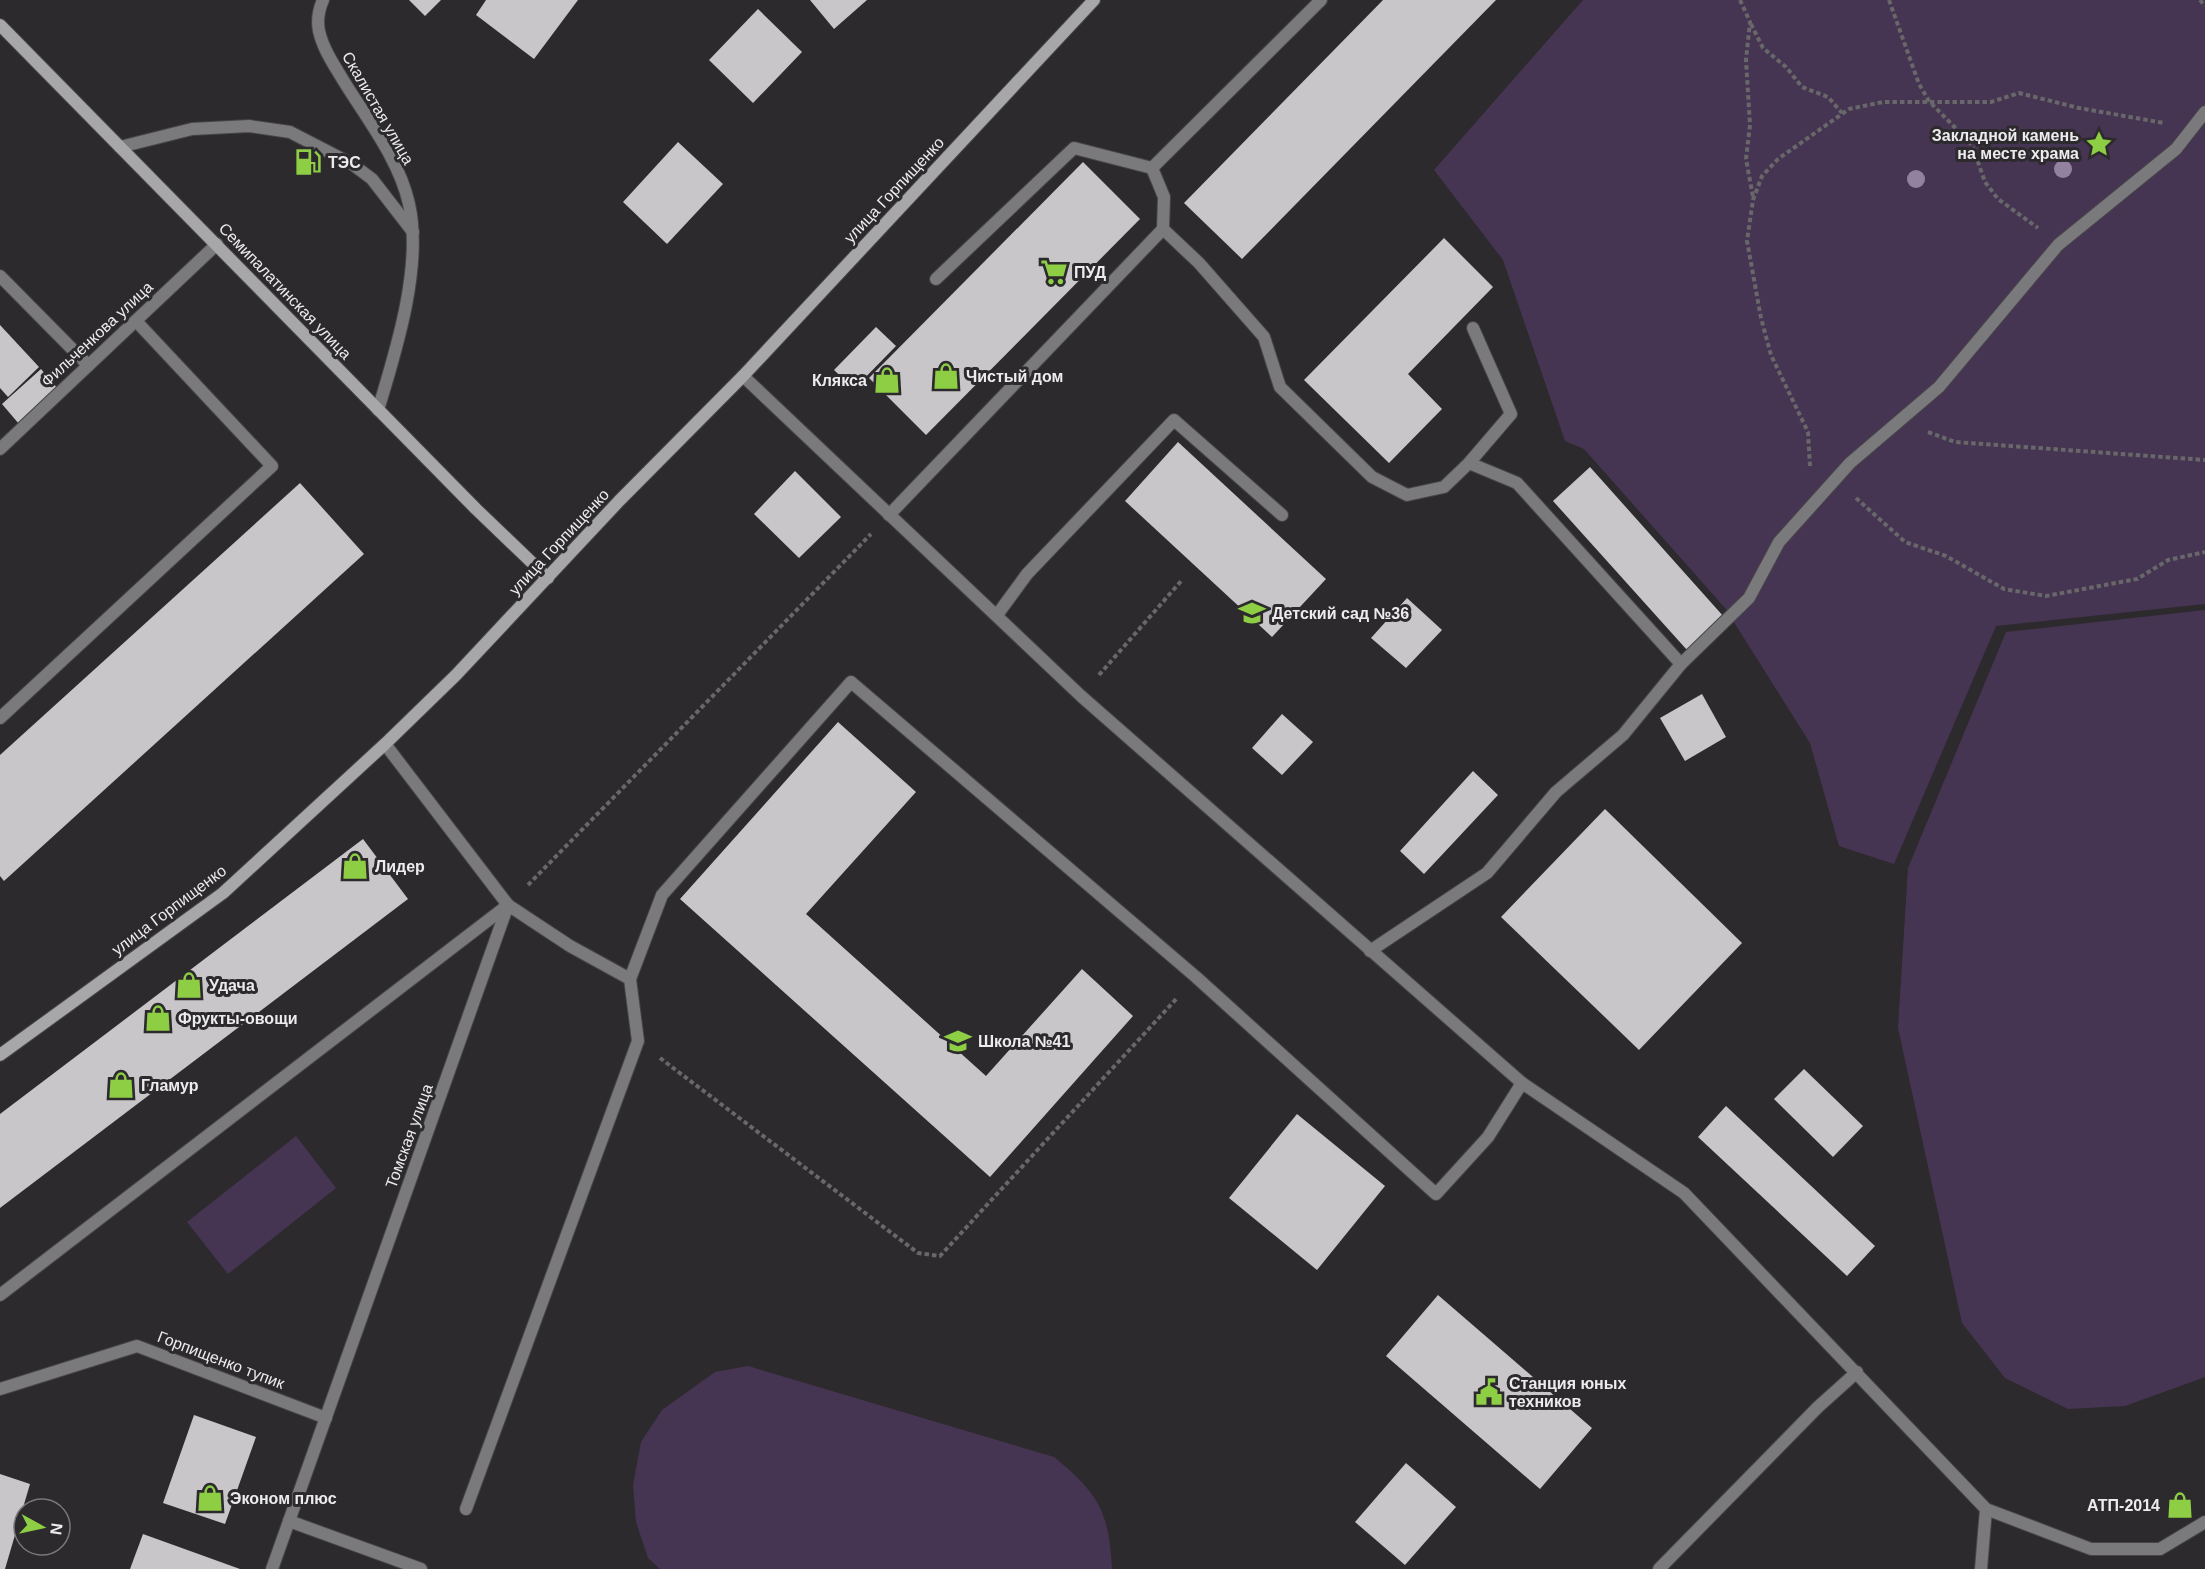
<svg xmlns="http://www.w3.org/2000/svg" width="2205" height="1569" font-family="Arial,sans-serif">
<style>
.green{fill:#463552}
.building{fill:#c8c6c9}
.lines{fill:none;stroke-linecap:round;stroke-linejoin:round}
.service-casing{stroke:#474548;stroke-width:14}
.minor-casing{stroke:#474548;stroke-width:14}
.secondary-casing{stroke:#474548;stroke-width:14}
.path{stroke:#686769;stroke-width:4;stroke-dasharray:4.5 3;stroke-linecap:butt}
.service{stroke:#7a797b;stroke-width:12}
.minor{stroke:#7a797b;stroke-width:12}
.secondary{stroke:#a7a6a8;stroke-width:12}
.tree{fill:#9381a0}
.labels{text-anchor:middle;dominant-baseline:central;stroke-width:6;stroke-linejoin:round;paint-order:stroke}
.street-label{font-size:16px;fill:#ecebed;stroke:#2c2a2d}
.poi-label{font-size:16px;font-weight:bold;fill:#ecebed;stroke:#2c2a2d;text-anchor:start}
</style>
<rect width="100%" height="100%" fill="#2c2a2d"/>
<!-- green -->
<g class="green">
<path d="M 1583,0 L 2205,0 L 2205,604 L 1996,626 L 1894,864 L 1839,846 L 1810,743 L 1725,608 L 1584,449 L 1565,441 L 1503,260 L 1434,170 Z"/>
<path d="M 2205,610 L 2205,1377 L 2125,1406 L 2068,1409 L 2005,1378 L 1962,1323 L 1898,1028 L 1908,868 L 2006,632 Z"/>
<path d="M 296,1136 L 336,1188 L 228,1274 L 187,1222 Z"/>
<path d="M 748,1366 L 1054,1457 C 1098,1493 1109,1511 1112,1569 L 660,1569 L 648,1558 L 636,1522 L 633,1485 L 641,1442 L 662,1410 L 715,1372 Z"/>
</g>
<!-- building -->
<g class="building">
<path d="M 409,0 L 441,0 L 425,16 Z"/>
<path d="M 486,0 L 578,0 L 534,59 L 476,15 Z"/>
<path d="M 810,0 L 867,0 L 834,29 Z"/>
<path d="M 1383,0 L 1496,0 L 1242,259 L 1184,203 Z"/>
<path d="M 758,9 L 802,52 L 753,103 L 709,60 Z"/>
<path d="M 678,142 L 723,184 L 667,244 L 623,202 Z"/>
<path d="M 1083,162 L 1140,219 L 926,435 L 869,378 Z"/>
<path d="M 1444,238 L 1493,287 L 1408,374 L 1442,409 L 1389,463 L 1304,380 Z"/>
<path d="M 0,325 L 39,367 L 8,397 L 0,388 Z"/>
<path d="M 876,327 L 896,346 L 854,389 L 834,370 Z"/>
<path d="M 41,369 L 58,389 L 19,424 L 2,404 Z"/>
<path d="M 1178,442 L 1326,579 L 1272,637 L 1125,501 Z"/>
<path d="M 1590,467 L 1724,617 L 1687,650 L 1553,501 Z"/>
<path d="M 795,471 L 841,517 L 799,558 L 754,514 Z"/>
<path d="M 300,483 L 364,554 L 4,881 L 0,876 L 0,755 Z"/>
<path d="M 1407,598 L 1442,630 L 1406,668 L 1371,638 Z"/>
<path d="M 1702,694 L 1726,737 L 1685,761 L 1660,718 Z"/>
<path d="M 1282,714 L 1313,742 L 1282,775 L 1252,748 Z"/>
<path d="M 838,722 L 916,792 L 806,914 L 986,1076 L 1082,969 L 1133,1016 L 990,1177 L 680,899 Z"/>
<path d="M 1473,771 L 1498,795 L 1424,874 L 1400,851 Z"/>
<path d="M 1605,809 L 1742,943 L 1639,1050 L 1501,917 Z"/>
<path d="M 363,839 L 408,899 L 0,1208 L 0,1114 Z"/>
<path d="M 1804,1069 L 1863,1126 L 1833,1157 L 1774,1099 Z"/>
<path d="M 1726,1106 L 1875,1246 L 1847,1276 L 1698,1137 Z"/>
<path d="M 1297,1114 L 1385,1186 L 1317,1270 L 1229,1198 Z"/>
<path d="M 1438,1295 L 1592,1428 L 1540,1489 L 1386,1356 Z"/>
<path d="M 194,1415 L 256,1437 L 225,1524 L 163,1503 Z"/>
<path d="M 1406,1463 L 1456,1507 L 1405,1565 L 1355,1522 Z"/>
<path d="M 0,1474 L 30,1484 L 5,1569 L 0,1569 Z"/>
<path d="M 143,1534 L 240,1569 L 130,1569 Z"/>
</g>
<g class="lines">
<defs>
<g id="service">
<path d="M 120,147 L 192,129 L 249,126 L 290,132 L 352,164 L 372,179 L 413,232"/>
<path d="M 1163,229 L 1199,263 L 1264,337 L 1280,387 L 1372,477 L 1407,495 L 1444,487 L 1469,463 L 1517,483 L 1681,664"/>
<path d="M 0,276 L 88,365"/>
<path d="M 936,279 L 1074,148 L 1152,168"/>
<path d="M 743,376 L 1081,696 L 1522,1083 L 1684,1193 L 1986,1509 L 1981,1569"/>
<path d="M 1469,463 L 1511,414 L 1473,328"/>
<path d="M 889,515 L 1163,229 L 1164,197 L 1152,168 L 1321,0"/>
<path d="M 997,615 L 1027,574 L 1174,420 L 1282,515"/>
<path d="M 0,718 L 272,466 L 136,321"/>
<path d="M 1370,951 L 1487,873 L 1556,792 L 1623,735 L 1681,664 L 1749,598 L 1779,542 L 1850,463 L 1939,387 L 2058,245 L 2176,149 L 2205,112"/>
<path d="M 630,979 L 662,895 L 851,682 L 1196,977 L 1436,1194 L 1488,1137 L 1522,1083"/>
<path d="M 0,1295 L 508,905 L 570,946 L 630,979 L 638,1041 L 466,1509"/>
<path d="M 1986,1509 L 2091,1549 L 2160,1549 L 2205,1522"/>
<path d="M 1659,1569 L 1818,1407 L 1857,1372"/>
</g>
<g id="minor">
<path d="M 323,0 C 319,9 317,21 319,31 C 323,49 334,65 343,80 C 367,119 399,159 409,204 C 423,265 396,351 378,410"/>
<path d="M 0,449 L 217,244"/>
<path d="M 0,1389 L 137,1346 L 326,1418"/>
<path d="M 289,1521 L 421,1569"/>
<path d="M 272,1569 L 508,905 L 385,744"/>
</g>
<g id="secondary">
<path d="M 0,25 L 476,509 L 548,578"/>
<path d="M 0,1055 L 223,893 L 385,744 L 456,675 L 619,501 L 743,376 L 1094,0"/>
</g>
</defs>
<!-- service casing -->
<use href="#service" class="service-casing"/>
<!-- minor casing -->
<use href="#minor" class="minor-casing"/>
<!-- secondary casing -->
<use href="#secondary" class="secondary-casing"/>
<!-- path -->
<g class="path">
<path d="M 1740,0 L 1750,22 L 1746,60 L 1750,125 L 1746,159 L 1753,197"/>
<path d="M 1889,0 L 1919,84 L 1929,101 L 1972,145 L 1985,182 L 1998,199 L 2038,228"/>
<path d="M 2200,0 L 2205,6"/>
<path d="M 1751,24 L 1763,48 L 1786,67 L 1802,87 L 1828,97 L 1842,113"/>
<path d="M 1928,432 L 1955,442 L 2205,460"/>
<path d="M 1810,466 L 1808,432 L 1771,355 L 1761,318 L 1747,241 L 1753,200 L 1762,176 L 1778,159 L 1849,109 L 1883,102 L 1991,102 L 2019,93 L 2079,108 L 2164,123"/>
<path d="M 1856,498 L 1905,542 L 1946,556 L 2004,589 L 2046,596 L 2137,579 L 2168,560 L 2205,552"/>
<path d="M 1099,675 L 1182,580"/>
<path d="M 528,885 L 871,534"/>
<path d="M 660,1058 L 918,1253 L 940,1256 L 1178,997"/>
</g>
<!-- service -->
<use href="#service" class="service"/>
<!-- minor -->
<use href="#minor" class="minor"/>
<!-- secondary -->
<use href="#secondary" class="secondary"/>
</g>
<!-- trees -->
<g class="tree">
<circle cx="2063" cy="169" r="9"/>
<circle cx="1916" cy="179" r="9"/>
</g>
<!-- icons -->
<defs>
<symbol id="sight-bare" viewBox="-9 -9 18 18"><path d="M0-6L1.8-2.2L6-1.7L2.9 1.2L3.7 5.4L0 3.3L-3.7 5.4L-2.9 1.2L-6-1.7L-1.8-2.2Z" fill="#8dce44" stroke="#2c2a2d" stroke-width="2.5" paint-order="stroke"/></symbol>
<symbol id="fuel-bare" viewBox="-9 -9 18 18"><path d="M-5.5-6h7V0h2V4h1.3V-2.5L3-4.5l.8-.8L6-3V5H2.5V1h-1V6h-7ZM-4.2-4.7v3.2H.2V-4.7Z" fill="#8dce44" stroke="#2c2a2d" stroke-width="2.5" paint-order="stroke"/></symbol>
<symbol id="supermarket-bare" viewBox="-9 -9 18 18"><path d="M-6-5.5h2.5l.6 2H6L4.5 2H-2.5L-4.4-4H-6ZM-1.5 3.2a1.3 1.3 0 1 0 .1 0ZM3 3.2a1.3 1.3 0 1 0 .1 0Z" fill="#8dce44" stroke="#2c2a2d" stroke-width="2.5" paint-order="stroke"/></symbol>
<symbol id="shop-bare" viewBox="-9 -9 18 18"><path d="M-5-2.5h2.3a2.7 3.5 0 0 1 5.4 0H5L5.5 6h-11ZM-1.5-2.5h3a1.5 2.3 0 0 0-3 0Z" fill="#8dce44" stroke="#2c2a2d" stroke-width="2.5" paint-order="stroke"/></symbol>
<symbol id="school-bare" viewBox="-9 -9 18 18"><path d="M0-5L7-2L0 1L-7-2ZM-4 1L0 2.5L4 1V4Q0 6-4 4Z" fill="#8dce44" stroke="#2c2a2d" stroke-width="2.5" paint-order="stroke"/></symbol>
<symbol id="civic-bare" viewBox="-9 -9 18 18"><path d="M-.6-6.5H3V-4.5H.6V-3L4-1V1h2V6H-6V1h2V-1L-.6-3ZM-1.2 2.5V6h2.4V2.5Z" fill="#8dce44" stroke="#2c2a2d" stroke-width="2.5" paint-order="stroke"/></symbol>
</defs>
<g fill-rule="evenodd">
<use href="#sight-bare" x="2080" y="125" width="38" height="38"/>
<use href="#fuel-bare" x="289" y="143" width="38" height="38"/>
<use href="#supermarket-bare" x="1035" y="253" width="38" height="38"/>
<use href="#shop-bare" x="927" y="357" width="38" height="38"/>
<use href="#shop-bare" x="868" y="361" width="38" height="38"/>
<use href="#school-bare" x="1233" y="594" width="38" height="38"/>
<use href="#shop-bare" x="336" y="847" width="38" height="38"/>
<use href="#shop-bare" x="170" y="966" width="38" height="38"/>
<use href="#shop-bare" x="139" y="999" width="38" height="38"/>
<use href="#school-bare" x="939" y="1022" width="38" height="38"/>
<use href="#shop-bare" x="102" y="1066" width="38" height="38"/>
<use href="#civic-bare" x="1470" y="1373" width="38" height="38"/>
<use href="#shop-bare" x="191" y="1479" width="38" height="38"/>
<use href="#shop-bare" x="2161" y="1486" width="38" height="38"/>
</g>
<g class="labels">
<!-- street labels -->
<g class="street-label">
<text transform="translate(378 108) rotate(60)">Скалистая улица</text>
<text transform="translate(894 190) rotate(-47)">улица Горпищенко</text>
<text transform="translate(285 291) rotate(46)">Семипалатинская улица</text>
<text transform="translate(97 334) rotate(-43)">Фильченкова улица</text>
<text transform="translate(559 542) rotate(-47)">улица Горпищенко</text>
<text transform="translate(169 910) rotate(-37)">улица Горпищенко</text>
<text transform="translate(409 1136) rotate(-70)">Томская улица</text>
<text transform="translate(221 1360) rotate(21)">Горпищенко тупик</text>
</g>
<!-- poi labels -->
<g class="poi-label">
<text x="2079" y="135" text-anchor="end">Закладной камень<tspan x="2079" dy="18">на месте храма</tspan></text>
<text x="328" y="162">ТЭС</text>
<text x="1074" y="272">ПУД</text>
<text x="966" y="376">Чистый дом</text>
<text x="867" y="380" text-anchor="end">Клякса</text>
<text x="1272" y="613">Детский сад №36</text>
<text x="375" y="866">Лидер</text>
<text x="209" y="985">Удача</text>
<text x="178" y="1018">Фрукты-овощи</text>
<text x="978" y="1041">Школа №41</text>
<text x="141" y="1085">Гламур</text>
<text x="1509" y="1383">Станция юных<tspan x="1509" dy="18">техников</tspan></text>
<text x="230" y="1498">Эконом плюс</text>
<text x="2160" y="1505" text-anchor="end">АТП-2014</text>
</g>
</g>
<!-- north arrow -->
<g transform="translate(42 1527) rotate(98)"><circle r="28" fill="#2c2a2d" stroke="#79777a" stroke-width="1.5"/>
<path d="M0-4.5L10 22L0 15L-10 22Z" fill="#8dce44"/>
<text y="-9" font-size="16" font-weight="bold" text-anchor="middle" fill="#ecebed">N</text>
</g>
</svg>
